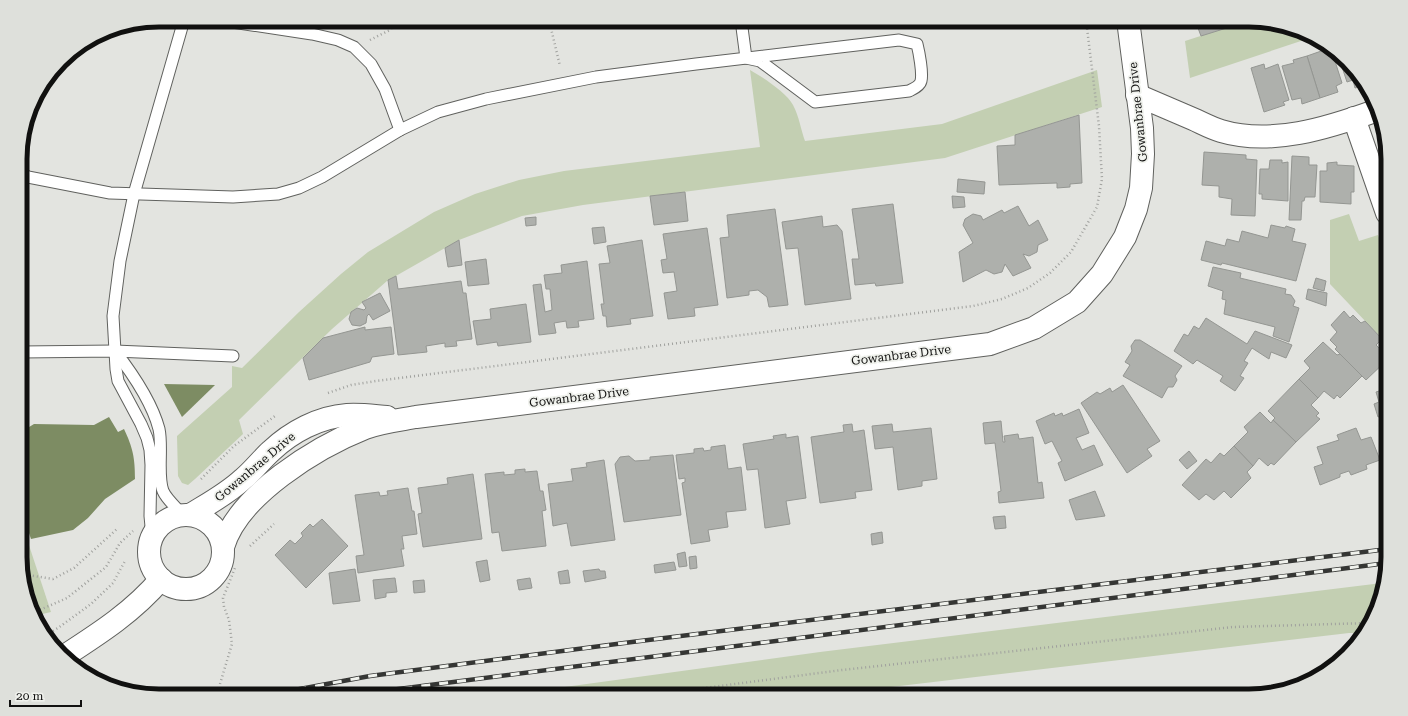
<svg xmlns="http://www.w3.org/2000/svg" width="1408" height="716" font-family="'Roboto Serif',serif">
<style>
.green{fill:#c3cfb2}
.water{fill:#7d8c63}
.building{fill:#aeb0ac;stroke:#949692}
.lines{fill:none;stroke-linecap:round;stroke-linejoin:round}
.service-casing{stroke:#60615e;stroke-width:13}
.minor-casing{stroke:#60615e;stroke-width:24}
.path{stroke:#a0a19e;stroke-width:2.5;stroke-dasharray:1 3;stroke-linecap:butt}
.service{stroke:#fff;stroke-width:11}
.minor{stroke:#fff;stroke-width:22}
.rail-casing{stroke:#353634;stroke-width:4.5}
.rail{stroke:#f0f2ed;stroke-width:3;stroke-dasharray:9;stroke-linecap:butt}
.labels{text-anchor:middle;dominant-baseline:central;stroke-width:3.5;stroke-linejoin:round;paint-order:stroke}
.street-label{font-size:12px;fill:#111110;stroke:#f0f2ed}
.rim{fill:none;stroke:#111110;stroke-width:5}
</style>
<rect width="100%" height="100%" fill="#e3e4e0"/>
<!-- green -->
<g class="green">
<path d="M 1250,20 L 1310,34 L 1313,37 L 1190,78 L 1185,41 Z"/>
<path d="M 750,70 C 761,76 787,93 793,105 C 799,116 801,130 805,141 L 942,124 L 1097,70 L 1102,107 L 945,158 L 583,205 L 522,216 L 459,240 L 387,281 L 332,329 L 239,420 L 243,434 L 195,479 L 188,485 L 182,483 L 178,476 L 177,436 L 232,387 L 232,366 L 242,368 L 299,312 L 341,274 L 368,252 L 434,212 L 475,194 L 519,180 L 564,171 L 760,147 Z"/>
<path d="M 1349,214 L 1359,241 L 1378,235 L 1387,260 L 1387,309 L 1383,310 L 1387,322 L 1387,344 L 1330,284 L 1330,220 Z"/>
<path d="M 21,521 L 51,612 L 38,615 L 21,575 Z"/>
<path d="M 1382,583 L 1374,618 L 1361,633 L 1349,633 L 815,696 L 498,696 L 820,652 Z"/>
</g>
<!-- water -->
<g class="water">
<path d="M 164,384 L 215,385 L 182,417 Z"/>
<path d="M 109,417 L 118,432 L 124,429 C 133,448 135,458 135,479 L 105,499 L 88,518 L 73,530 L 31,539 L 21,509 L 21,432 L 34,424 L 94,425 Z"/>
</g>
<!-- building -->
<g class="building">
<path d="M 1195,20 L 1249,20 L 1249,21 L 1201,36 Z"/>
<path d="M 1327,49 L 1333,55 L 1342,83 L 1336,86 L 1338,92 L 1320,98 L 1307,56 Z"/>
<path d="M 1307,56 L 1320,98 L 1302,104 L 1301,98 L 1292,100 L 1282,66 L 1294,63 L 1293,60 Z"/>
<path d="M 1340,61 L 1364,82 L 1366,85 L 1355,88 L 1353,80 L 1347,82 Z"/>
<path d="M 1264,64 L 1265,69 L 1278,64 L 1289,100 L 1283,102 L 1285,105 L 1264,112 L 1251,68 Z"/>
<path d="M 1079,115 L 1082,183 L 1070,184 L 1070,187 L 1057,188 L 1057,183 L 999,185 L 997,146 L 1015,145 L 1015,135 Z"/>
<path d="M 1204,152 L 1246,155 L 1246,159 L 1257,160 L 1255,216 L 1231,215 L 1232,199 L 1219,197 L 1219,186 L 1202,185 Z"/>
<path d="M 1292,156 L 1309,157 L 1309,165 L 1317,165 L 1315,197 L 1305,197 L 1304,201 L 1302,201 L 1301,220 L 1289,220 Z"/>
<path d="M 1270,160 L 1282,160 L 1282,163 L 1288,162 L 1288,201 L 1262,199 L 1262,194 L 1259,194 L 1260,169 L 1269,169 Z"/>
<path d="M 1337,162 L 1337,165 L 1354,166 L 1354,192 L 1351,192 L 1351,204 L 1320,202 L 1320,171 L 1327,171 L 1327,163 Z"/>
<path d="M 958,179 L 985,182 L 984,194 L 957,192 Z"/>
<path d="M 685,192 L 688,221 L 654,225 L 650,196 Z"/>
<path d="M 952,196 L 964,197 L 965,207 L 953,208 Z"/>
<path d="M 893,204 L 903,283 L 876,286 L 875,283 L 855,285 L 852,259 L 859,259 L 852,209 Z"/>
<path d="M 1018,206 L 1029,226 L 1038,220 L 1048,240 L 1038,245 L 1037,252 L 1029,256 L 1023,254 L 1031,268 L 1013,276 L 1005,264 L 1002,272 L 994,274 L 986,270 L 963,282 L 959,252 L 973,243 L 963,225 L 965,219 L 973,214 L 981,216 L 983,220 L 1002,210 L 1004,213 Z"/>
<path d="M 775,209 L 788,305 L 769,307 L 767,297 L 758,290 L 749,291 L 749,295 L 727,298 L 720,238 L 729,237 L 727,215 Z"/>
<path d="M 822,216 L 823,227 L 837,225 L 842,231 L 851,299 L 805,305 L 798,248 L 786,249 L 782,222 Z"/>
<path d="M 536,217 L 536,225 L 526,226 L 525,218 Z"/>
<path d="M 1271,225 L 1285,228 L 1286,226 L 1295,229 L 1292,241 L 1306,244 L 1296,281 L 1222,263 L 1221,265 L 1201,260 L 1206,241 L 1225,246 L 1227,239 L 1239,242 L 1242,231 L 1268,238 Z"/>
<path d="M 604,227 L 606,242 L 594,244 L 592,228 Z"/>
<path d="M 707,228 L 718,305 L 694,308 L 695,316 L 668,319 L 664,293 L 677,291 L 674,272 L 663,273 L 661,260 L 667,259 L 663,234 Z"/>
<path d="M 459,240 L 462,265 L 448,267 L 445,248 Z"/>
<path d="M 642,240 L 653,316 L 630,319 L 631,324 L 607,327 L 606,316 L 603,316 L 601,304 L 604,304 L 599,264 L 610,263 L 607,246 Z"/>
<path d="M 486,259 L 489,284 L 468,286 L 465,262 Z"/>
<path d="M 587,261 L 594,319 L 578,321 L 579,327 L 567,328 L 566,321 L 554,323 L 556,333 L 539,335 L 533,285 L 541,284 L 545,312 L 552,310 L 550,289 L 546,289 L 544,275 L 562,273 L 561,265 Z"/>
<path d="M 1213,267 L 1241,273 L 1240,278 L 1286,289 L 1285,294 L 1291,295 L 1295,301 L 1293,306 L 1299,308 L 1289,342 L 1273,336 L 1275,327 L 1224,314 L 1226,300 L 1222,299 L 1223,291 L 1208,286 Z"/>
<path d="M 396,276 L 398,289 L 461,281 L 463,293 L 466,293 L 472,339 L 456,341 L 457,346 L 445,347 L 445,343 L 426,346 L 427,352 L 398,355 L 388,280 Z"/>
<path d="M 1316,278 L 1326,281 L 1324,291 L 1313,288 Z"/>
<path d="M 1308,289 L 1327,293 L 1326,306 L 1306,299 Z"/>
<path d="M 380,293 L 390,311 L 373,320 L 369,314 L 367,316 L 366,323 L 360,326 L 352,325 L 349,319 L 351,312 L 357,308 L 364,310 L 366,308 L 362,302 Z"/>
<path d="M 526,304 L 531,342 L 498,346 L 497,342 L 477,345 L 473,321 L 491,319 L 490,309 Z"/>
<path d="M 1344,311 L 1350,318 L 1353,315 L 1361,323 L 1365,321 L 1382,339 L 1376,345 L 1387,356 L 1387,360 L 1366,380 L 1335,349 L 1337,347 L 1330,340 L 1337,332 L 1331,325 Z"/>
<path d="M 1206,318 L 1247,344 L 1255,331 L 1292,345 L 1286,358 L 1271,352 L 1269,359 L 1252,348 L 1244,361 L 1248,363 L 1240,376 L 1244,378 L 1235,391 L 1220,381 L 1223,376 L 1197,360 L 1193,364 L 1174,351 L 1184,334 L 1188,336 L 1194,326 L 1199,329 Z"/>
<path d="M 365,327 L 365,330 L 391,327 L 394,354 L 372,357 L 370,362 L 309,380 L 303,358 L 323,338 Z"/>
<path d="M 1135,340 L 1140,340 L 1182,366 L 1175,376 L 1177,380 L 1173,387 L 1168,387 L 1162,398 L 1123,376 L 1130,365 L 1125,362 L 1132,351 L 1131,346 Z"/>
<path d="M 1323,342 L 1337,355 L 1340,354 L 1362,376 L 1340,398 L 1337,395 L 1334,399 L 1324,391 L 1318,398 L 1299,379 L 1310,368 L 1304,361 Z"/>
<path d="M 1299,379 L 1318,398 L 1311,405 L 1319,413 L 1316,416 L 1320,419 L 1296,442 L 1273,420 L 1275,418 L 1268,411 Z"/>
<path d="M 1123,385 L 1160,441 L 1147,449 L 1152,456 L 1127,473 L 1081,403 L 1097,392 L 1100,394 L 1110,388 L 1112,392 Z"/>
<path d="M 1388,388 L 1388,414 L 1378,417 L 1374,404 L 1379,402 L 1376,392 Z"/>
<path d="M 1079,409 L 1089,433 L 1076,438 L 1082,450 L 1094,445 L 1103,465 L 1065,481 L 1058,463 L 1062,461 L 1052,441 L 1045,444 L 1036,421 L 1054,413 L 1055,416 L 1062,413 L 1063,416 Z"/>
<path d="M 1260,412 L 1271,423 L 1273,420 L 1296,442 L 1274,465 L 1271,463 L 1268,466 L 1259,458 L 1253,466 L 1234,446 L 1248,432 L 1244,427 Z"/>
<path d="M 1001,421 L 1003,442 L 1005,442 L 1004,436 L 1018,434 L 1019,439 L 1033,437 L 1038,483 L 1042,482 L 1044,498 L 999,503 L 998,492 L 1001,491 L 995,443 L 985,444 L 983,423 Z"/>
<path d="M 852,424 L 853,432 L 864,430 L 872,490 L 855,492 L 856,498 L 820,503 L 811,437 L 844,432 L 843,425 Z"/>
<path d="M 892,424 L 893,432 L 931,428 L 937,479 L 922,481 L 922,486 L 898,490 L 893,447 L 875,449 L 872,426 Z"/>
<path d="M 1356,428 L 1361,440 L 1371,437 L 1380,460 L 1366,465 L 1367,469 L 1351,475 L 1349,471 L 1340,474 L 1340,477 L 1320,485 L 1314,467 L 1323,464 L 1317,447 L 1339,440 L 1337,435 Z"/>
<path d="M 786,434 L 786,438 L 798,436 L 806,498 L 786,501 L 790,524 L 765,528 L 758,469 L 747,470 L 743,444 L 774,439 L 773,436 Z"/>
<path d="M 725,445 L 728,469 L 741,467 L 746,510 L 726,512 L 728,527 L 708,530 L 710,541 L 691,544 L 682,483 L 685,482 L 685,478 L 679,479 L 676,455 L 694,453 L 694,449 L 703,448 L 704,451 L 711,450 L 711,447 Z"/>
<path d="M 1234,446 L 1253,466 L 1247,472 L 1251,478 L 1231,498 L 1224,491 L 1214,500 L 1206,494 L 1199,500 L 1182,485 L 1206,459 L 1211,463 L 1220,453 L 1224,456 Z"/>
<path d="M 1189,451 L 1197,461 L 1187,469 L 1179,460 Z"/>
<path d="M 673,455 L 681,515 L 624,522 L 615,464 L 620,457 L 629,456 L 635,461 L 650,460 L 650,457 Z"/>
<path d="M 604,460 L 615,540 L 571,546 L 567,523 L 553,526 L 548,484 L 573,481 L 571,469 L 587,467 L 586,463 Z"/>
<path d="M 525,469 L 525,472 L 537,471 L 540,491 L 543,491 L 546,510 L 542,511 L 546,546 L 502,551 L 499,532 L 492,533 L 485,474 L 504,472 L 504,475 L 515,474 L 515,470 Z"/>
<path d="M 473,474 L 482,539 L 423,547 L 418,514 L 422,513 L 418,488 L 448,484 L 447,478 Z"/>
<path d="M 408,488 L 412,511 L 414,511 L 417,534 L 402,536 L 404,549 L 401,549 L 404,566 L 358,573 L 356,556 L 364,555 L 355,495 L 379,492 L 380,496 L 388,495 L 387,491 Z"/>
<path d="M 1095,491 L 1105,516 L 1076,520 L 1069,500 Z"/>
<path d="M 1005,516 L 1006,528 L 995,529 L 993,517 Z"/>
<path d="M 322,519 L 348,546 L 306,588 L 275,555 L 290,540 L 295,544 L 303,536 L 301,533 L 310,524 L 313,527 Z"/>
<path d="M 882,532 L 883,543 L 872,545 L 871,534 Z"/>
<path d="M 685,552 L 687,566 L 679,567 L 677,554 Z"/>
<path d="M 696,556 L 697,568 L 690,569 L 689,557 Z"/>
<path d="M 487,560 L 490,580 L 480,582 L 476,562 Z"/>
<path d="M 674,562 L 676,570 L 655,573 L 654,565 Z"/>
<path d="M 355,569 L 360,601 L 333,604 L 329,573 Z"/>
<path d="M 599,569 L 600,571 L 605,571 L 606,578 L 585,582 L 583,571 Z"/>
<path d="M 568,570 L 570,583 L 560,584 L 558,572 Z"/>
<path d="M 395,578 L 397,592 L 386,593 L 386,597 L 375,599 L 373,580 Z"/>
<path d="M 530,578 L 532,588 L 519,590 L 517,580 Z"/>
<path d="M 424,580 L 425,592 L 414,593 L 413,581 Z"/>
</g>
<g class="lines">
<defs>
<g id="service">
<path d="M 219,20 L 312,34 L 338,40 L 354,47 L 371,64 L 385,89 L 400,130"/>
<path d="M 741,20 L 746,58"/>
<path d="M 20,172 L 28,177 L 110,193 L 233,197 L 278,194 L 299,188 L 322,177 L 400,130 L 438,112 L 486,99 L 596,77 L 696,64 L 899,40 L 917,44 C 919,52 923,73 921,81 C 920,86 913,89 909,91 L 815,102 L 760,61 L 746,58"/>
<path d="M 115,351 C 132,373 152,402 159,429 C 163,447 157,476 163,491 C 167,500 176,507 183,515"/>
<path d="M 21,352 L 115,351 L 233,356"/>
<path d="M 152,537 L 150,516 L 151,465 L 150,450 L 147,438 L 141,424 L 118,381 L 116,369 L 113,316 L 120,261 L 134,194 L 184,20"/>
</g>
<g id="minor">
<path d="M 1137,95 C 1156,103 1174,111 1193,119 C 1202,123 1211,128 1221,131 C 1271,146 1328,128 1375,111"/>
<path d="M 1354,118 L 1387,213"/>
<path d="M 190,515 C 208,504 227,494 243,479 C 253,471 261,460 271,451 C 291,432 319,417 347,415 C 360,414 374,416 387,417"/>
<circle cx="186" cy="552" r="37"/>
<path d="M 223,547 C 238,495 317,447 365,428 C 381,422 399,420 416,417 L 990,344 L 1034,328 L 1077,302 L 1102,274 L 1125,237 L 1136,209 L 1141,188 L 1143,154 L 1142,128 L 1128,20"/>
<path d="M 66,655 C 100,633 134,611 161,579"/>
</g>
</defs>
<!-- service casing -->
<use href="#service" class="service-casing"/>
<!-- minor casing -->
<use href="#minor" class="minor-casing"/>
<!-- path -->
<g class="path">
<path d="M 549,20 L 560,66"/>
<path d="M 370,40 L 390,30 L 398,20"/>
<path d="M 328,393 L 351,385 L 376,381 L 973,306 L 1002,299 L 1028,288 L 1050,273 L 1071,252 L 1097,207 L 1102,179 L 1099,126 L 1086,20"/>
<path d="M 201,479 L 234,446 L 275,416"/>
<path d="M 250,546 L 274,524"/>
<path d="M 21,574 L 53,579 L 74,568 L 117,529"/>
<path d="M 36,610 L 42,609 L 67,598 L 106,567 L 120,543 L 133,531"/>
<path d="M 46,635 L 58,628 L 91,604 L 113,583 L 125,561"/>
<path d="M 220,696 L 220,684 L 232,644 L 229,620 L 224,607 L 223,598 L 235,568"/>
<path d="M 643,696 L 842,670 L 1233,627 L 1369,623"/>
</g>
<!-- service -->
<use href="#service" class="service"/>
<!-- minor -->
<use href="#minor" class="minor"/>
<defs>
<g id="rail">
<path d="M 262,696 L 370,676 L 632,642 L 1388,549"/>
<path d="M 350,696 L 375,692 L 1387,563"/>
</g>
</defs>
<!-- rail casing -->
<use href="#rail" class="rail-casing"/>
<!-- rail -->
<use href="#rail" class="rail"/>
</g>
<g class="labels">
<!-- street labels -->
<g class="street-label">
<text transform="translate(1138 112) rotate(-96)">Gowanbrae Drive</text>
<text transform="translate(901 355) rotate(-7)">Gowanbrae Drive</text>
<text transform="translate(579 397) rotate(-7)">Gowanbrae Drive</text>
<text transform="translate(255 467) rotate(-40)">Gowanbrae Drive</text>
</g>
</g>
<!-- crop -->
<path d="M0 0H1408V716H0ZM159 27H1249A132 132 0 0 1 1381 159V557A132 132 0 0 1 1249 689H159A132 132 0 0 1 27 557V159A132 132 0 0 1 159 27Z" fill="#dee0db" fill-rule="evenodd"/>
<path class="rim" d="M159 27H1249A132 132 0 0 1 1381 159V557A132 132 0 0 1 1249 689H159A132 132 0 0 1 27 557V159A132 132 0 0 1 159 27Z"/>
<!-- scale -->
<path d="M10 700v6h71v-6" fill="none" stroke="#111110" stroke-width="2"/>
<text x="16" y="700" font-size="12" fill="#111110" stroke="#f0f2ed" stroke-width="3" paint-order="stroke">20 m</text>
</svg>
